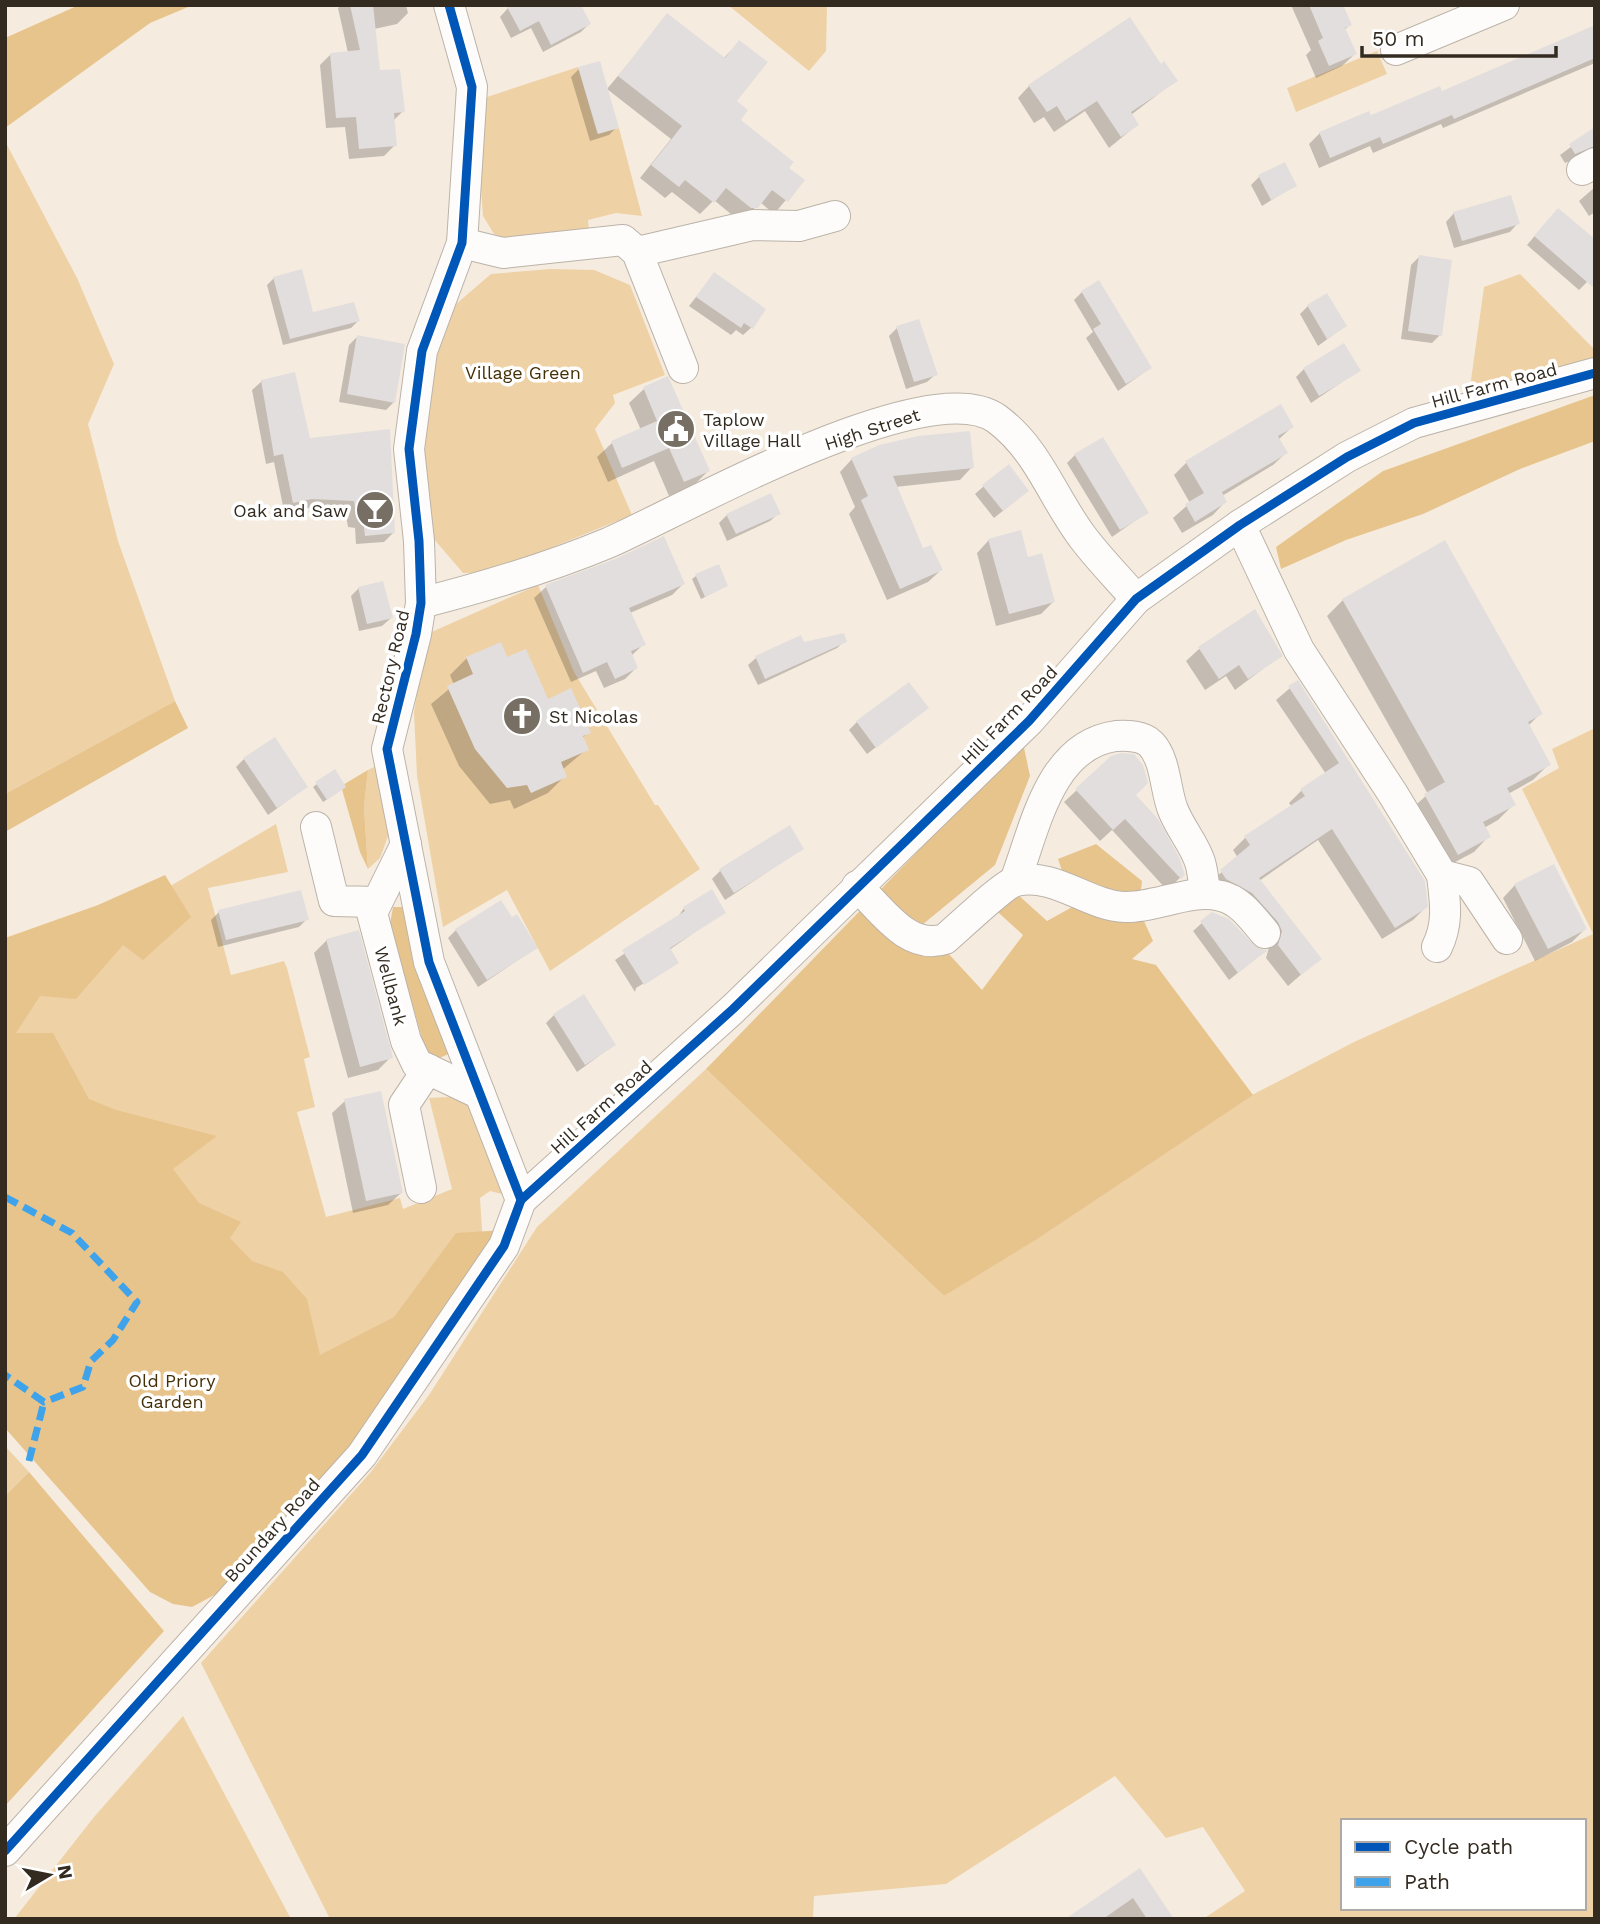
<svg xmlns="http://www.w3.org/2000/svg" width="1600" height="1924" font-family="'Work Sans',sans-serif">
<style>
.green{fill:#efd1a6;fill-rule:evenodd}
.forest{fill:#e8c48d}
.shadow{fill:#0003}
.building{fill:#e3dede}
.lines{fill:none;stroke-linecap:round;stroke-linejoin:round}
.minor-casing{stroke:#bbb3a9;stroke-width:32}
.minor{stroke:#fefcfa;stroke-width:30}
.quiet{stroke:#3ea3ea;stroke-width:7;stroke-dasharray:14 7;stroke-linecap:butt}
.cycleway-casing{stroke:#fff;stroke-width:13}
.cycleway{stroke:#0057b8;stroke-width:9}
.labels{text-anchor:middle;dominant-baseline:central;stroke-width:7;stroke-linejoin:round;paint-order:stroke}
.park-label{font-size:18px;fill:#462f07;stroke:#fff}
.street-label{font-size:18px;fill:#332b20;stroke:#fff}
.poi-label{font-size:18px;fill:#332b20;stroke:#fff;text-anchor:start}
</style>
<rect width="100%" height="100%" fill="#f5ecdf"/>
<!-- green -->
<g class="green">
<path d="M 728,5 L 827,5 L 826,51 L 809,71 Z"/>
<path d="M 1377,51 L 1387,74 L 1296,112 L 1287,88 Z"/>
<path d="M 578,67 L 597,133 L 619,128 L 642,216 L 616,213 L 588,220 L 589,231 L 518,244 L 494,234 L 483,216 L 475,101 Z"/>
<path d="M 5,141 L 77,278 L 114,364 L 88,424 L 118,541 L 175,701 L 5,794 Z"/>
<path d="M 551,269 L 594,270 L 630,285 L 665,375 L 613,395 L 615,403 L 595,429 L 632,515 L 489,573 L 463,573 L 433,538 L 421,458 L 441,317 L 491,274 Z"/>
<path d="M 1520,274 L 1595,350 L 1595,358 L 1590,362 L 1476,389 L 1471,380 L 1484,287 Z"/>
<path d="M 538,585 L 574,672 L 655,805 L 658,805 L 700,869 L 550,971 L 507,890 L 443,927 L 417,776 L 414,712 L 427,634 Z"/>
<path d="M 1595,728 L 1595,1919 L 1203,1919 L 1245,1891 L 1203,1827 L 1166,1838 L 1115,1776 L 946,1884 L 814,1896 L 813,1919 L 330,1919 L 201,1663 L 370,1473 L 429,1395 L 537,1227 L 706,1069 L 944,1296 L 1252,1095 L 1354,1042 L 1593,934 L 1522,789 L 1559,768 L 1552,749 ZM 1343,1821 L 1584,1821 L 1584,1908 L 1343,1908 Z"/>
<path d="M 378,765 L 395,817 L 380,858 L 368,869 L 364,807 L 368,770 Z"/>
<path d="M 276,824 L 288,872 L 208,888 L 231,975 L 284,961 L 287,968 L 310,1057 L 304,1059 L 315,1107 L 297,1112 L 326,1217 L 400,1198 L 403,1209 L 452,1189 L 429,1098 L 465,1096 L 507,1192 L 502,1194 L 490,1191 L 480,1198 L 483,1246 L 377,1409 L 284,1335 L 5,1027 L 5,983 Z"/>
<path d="M 5,1446 L 29,1472 L 5,1496 Z"/>
<path d="M 183,1716 L 291,1919 L 14,1919 L 94,1817 Z"/>
</g>
<!-- forest -->
<g class="forest">
<path d="M 79,5 L 193,5 L 150,23 L 5,128 L 5,38 Z"/>
<path d="M 1595,395 L 1595,441 L 1520,469 L 1423,514 L 1346,540 L 1281,569 L 1276,547 L 1383,471 Z"/>
<path d="M 175,701 L 188,728 L 5,832 L 5,794 Z"/>
<path d="M 1023,743 L 1030,776 L 995,865 L 922,925 L 982,990 L 1023,935 L 989,904 L 1015,892 L 1047,921 L 1074,906 L 1058,859 L 1096,844 L 1142,881 L 1139,910 L 1153,941 L 1132,959 L 1156,965 L 1253,1095 L 1037,1239 L 944,1296 L 706,1069 Z"/>
<path d="M 368,770 L 364,807 L 368,869 L 360,852 L 341,786 Z"/>
<path d="M 165,875 L 191,917 L 143,960 L 123,945 L 76,999 L 40,996 L 16,1033 L 53,1033 L 89,1099 L 116,1110 L 217,1136 L 173,1169 L 199,1203 L 241,1222 L 230,1238 L 252,1261 L 283,1272 L 307,1299 L 320,1355 L 394,1317 L 456,1233 L 504,1230 L 332,1486 L 218,1593 L 192,1607 L 173,1604 L 150,1592 L 5,1428 L 5,938 L 98,905 Z"/>
<path d="M 393,907 L 411,907 L 457,1050 L 433,1061 L 423,1042 L 390,924 Z"/>
<path d="M 29,1472 L 164,1631 L 5,1806 L 5,1496 Z"/>
</g>
<!-- shadow -->
<g class="shadow">
<path d="M 341,5 L 406,5 L 408,13 L 397,24 L 374,29 L 378,72 L 403,111 L 393,121 L 395,145 L 384,156 L 349,159 L 345,127 L 326,128 L 320,65 L 331,54 L 348,53 L 338,8 Z"/>
<path d="M 1291,5 L 1341,5 L 1350,25 L 1344,30 L 1355,54 L 1342,66 L 1316,78 L 1306,55 L 1311,50 Z"/>
<path d="M 508,8 L 589,24 L 581,32 L 543,52 L 531,28 L 511,38 L 500,17 Z"/>
<path d="M 668,16 L 723,59 L 739,42 L 734,101 L 738,120 L 802,181 L 774,214 L 760,202 L 744,220 L 738,220 L 714,200 L 700,214 L 672,192 L 665,198 L 640,178 L 671,139 L 607,89 Z"/>
<path d="M 1595,27 L 1595,63 L 1443,128 L 1441,124 L 1373,153 L 1370,146 L 1319,168 L 1309,144 L 1320,133 L 1441,93 Z"/>
<path d="M 1160,66 L 1175,81 L 1131,115 L 1137,125 L 1109,148 L 1085,111 L 1054,132 L 1044,117 L 1034,123 L 1018,98 L 1029,86 Z"/>
<path d="M 579,69 L 617,127 L 609,135 L 590,141 L 571,77 Z"/>
<path d="M 1595,129 L 1595,162 L 1585,155 L 1565,163 L 1560,155 Z"/>
<path d="M 1259,177 L 1295,185 L 1262,206 L 1251,185 Z"/>
<path d="M 1595,187 L 1595,212 L 1589,216 L 1579,201 Z"/>
<path d="M 1454,213 L 1518,223 L 1510,232 L 1454,248 L 1446,222 Z"/>
<path d="M 1550,218 L 1587,282 L 1579,290 L 1527,245 Z"/>
<path d="M 1419,257 L 1440,335 L 1432,343 L 1401,339 L 1411,265 Z"/>
<path d="M 714,274 L 752,327 L 743,335 L 736,330 L 731,335 L 689,306 Z"/>
<path d="M 274,278 L 312,314 L 358,321 L 351,328 L 283,345 L 267,285 Z"/>
<path d="M 1082,292 L 1150,368 L 1118,391 L 1086,338 L 1093,332 L 1074,300 Z"/>
<path d="M 1308,306 L 1345,326 L 1318,346 L 1300,314 Z"/>
<path d="M 897,328 L 936,374 L 927,382 L 906,389 L 889,336 Z"/>
<path d="M 357,337 L 394,402 L 386,410 L 339,402 L 349,345 Z"/>
<path d="M 1304,369 L 1358,371 L 1311,403 L 1296,377 Z"/>
<path d="M 262,381 L 308,439 L 393,533 L 384,542 L 356,544 L 355,528 L 348,527 L 345,509 L 302,508 L 284,511 L 274,462 L 266,464 L 252,390 Z"/>
<path d="M 644,389 L 708,471 L 693,486 L 669,496 L 654,461 L 608,482 L 597,457 L 612,443 L 641,430 L 629,403 Z"/>
<path d="M 1292,427 L 1278,440 L 1286,453 L 1273,465 L 1222,496 L 1225,502 L 1213,515 L 1182,533 L 1173,518 L 1190,503 L 1174,475 L 1186,463 Z"/>
<path d="M 1075,455 L 1146,513 L 1112,537 L 1067,463 Z"/>
<path d="M 852,459 L 972,467 L 960,480 L 895,487 L 923,551 L 941,570 L 928,582 L 887,600 L 849,514 L 855,507 L 840,472 Z"/>
<path d="M 984,486 L 1019,498 L 994,518 L 975,494 Z"/>
<path d="M 779,513 L 770,521 L 727,541 L 719,523 L 727,515 Z"/>
<path d="M 989,540 L 1027,559 L 1053,602 L 1041,614 L 996,626 L 977,553 Z"/>
<path d="M 1444,542 L 1541,713 L 1528,726 L 1549,764 L 1533,780 L 1508,794 L 1514,804 L 1498,820 L 1484,828 L 1489,836 L 1474,852 L 1442,869 L 1409,811 L 1428,794 L 1327,616 L 1343,600 Z"/>
<path d="M 615,561 L 683,584 L 672,595 L 630,613 L 644,644 L 632,655 L 636,668 L 625,679 L 604,688 L 596,671 L 571,682 L 534,598 L 546,587 Z"/>
<path d="M 696,576 L 726,586 L 701,599 L 692,579 Z"/>
<path d="M 359,588 L 391,618 L 382,626 L 359,631 L 351,596 Z"/>
<path d="M 1254,612 L 1280,656 L 1235,690 L 1226,676 L 1205,690 L 1186,661 L 1199,649 Z"/>
<path d="M 800,637 L 803,644 L 845,641 L 837,648 L 758,685 L 748,665 L 756,658 Z"/>
<path d="M 467,658 L 506,660 L 547,701 L 589,732 L 582,738 L 587,749 L 562,770 L 565,776 L 548,793 L 514,809 L 510,800 L 490,804 L 459,766 L 431,704 L 454,685 L 450,675 Z"/>
<path d="M 1297,682 L 1426,907 L 1413,920 L 1382,939 L 1318,840 L 1259,881 L 1320,958 L 1288,986 L 1266,958 L 1270,944 L 1208,884 L 1238,858 L 1233,850 L 1245,838 L 1292,807 L 1289,803 L 1301,791 L 1326,774 L 1276,700 Z"/>
<path d="M 927,708 L 867,754 L 849,730 L 857,722 Z"/>
<path d="M 244,759 L 306,787 L 268,815 L 236,767 Z"/>
<path d="M 317,784 L 341,790 L 323,802 L 313,787 Z"/>
<path d="M 1077,790 L 1134,795 L 1183,875 L 1167,890 L 1112,830 L 1100,841 L 1064,802 Z"/>
<path d="M 802,849 L 725,900 L 712,879 L 720,871 Z"/>
<path d="M 1515,885 L 1585,929 L 1572,942 L 1535,961 L 1503,898 Z"/>
<path d="M 684,908 L 724,912 L 669,950 L 677,963 L 636,988 L 635,992 L 615,960 L 677,918 Z"/>
<path d="M 219,912 L 307,919 L 299,927 L 218,947 L 211,920 Z"/>
<path d="M 1212,914 L 1251,946 L 1265,951 L 1229,980 L 1193,931 Z"/>
<path d="M 456,930 L 536,948 L 478,987 L 448,938 Z"/>
<path d="M 327,940 L 391,1057 L 378,1070 L 348,1078 L 314,953 Z"/>
<path d="M 554,1015 L 614,1045 L 577,1072 L 546,1023 Z"/>
<path d="M 345,1101 L 401,1193 L 388,1205 L 353,1213 L 332,1113 Z"/>
<path d="M 1140,1871 L 1172,1919 L 1069,1919 Z"/>
</g>
<!-- building -->
<g class="building">
<path d="M 350,5 L 373,5 L 380,70 L 400,69 L 405,112 L 394,113 L 397,146 L 359,149 L 356,117 L 336,118 L 330,53 L 360,50 Z"/>
<path d="M 506,5 L 581,5 L 591,24 L 551,45 L 539,21 L 520,31 Z"/>
<path d="M 1309,5 L 1343,5 L 1352,25 L 1345,28 L 1357,54 L 1329,66 L 1318,41 L 1323,38 Z"/>
<path d="M 667,13 L 725,58 L 739,40 L 768,62 L 737,101 L 748,110 L 741,120 L 794,162 L 789,168 L 805,180 L 788,202 L 772,190 L 758,208 L 751,208 L 726,188 L 714,203 L 685,180 L 679,187 L 651,165 L 682,126 L 618,76 Z"/>
<path d="M 1130,17 L 1161,64 L 1164,61 L 1178,81 L 1131,112 L 1139,125 L 1121,137 L 1097,101 L 1066,121 L 1057,106 L 1047,112 L 1028,85 Z"/>
<path d="M 1595,25 L 1595,58 L 1454,119 L 1452,115 L 1383,144 L 1380,137 L 1330,158 L 1319,132 L 1369,111 L 1371,115 L 1440,86 L 1442,91 Z"/>
<path d="M 600,61 L 619,128 L 598,134 L 578,67 Z"/>
<path d="M 1595,127 L 1595,146 L 1575,154 L 1569,144 Z"/>
<path d="M 1285,162 L 1297,186 L 1271,200 L 1258,175 Z"/>
<path d="M 1511,195 L 1520,224 L 1462,241 L 1453,212 Z"/>
<path d="M 1558,208 L 1595,239 L 1595,289 L 1534,236 Z"/>
<path d="M 1419,255 L 1452,260 L 1442,336 L 1408,331 Z"/>
<path d="M 302,269 L 313,312 L 354,302 L 360,321 L 290,339 L 273,277 Z"/>
<path d="M 714,272 L 766,309 L 753,329 L 744,323 L 741,328 L 696,297 Z"/>
<path d="M 1099,280 L 1152,368 L 1126,384 L 1093,329 L 1101,324 L 1081,291 Z"/>
<path d="M 1327,293 L 1347,326 L 1327,339 L 1307,305 Z"/>
<path d="M 919,319 L 938,375 L 914,382 L 896,326 Z"/>
<path d="M 357,335 L 405,344 L 395,403 L 347,394 Z"/>
<path d="M 1344,343 L 1361,371 L 1319,396 L 1303,368 Z"/>
<path d="M 295,372 L 310,438 L 390,429 L 395,533 L 365,536 L 363,519 L 357,519 L 354,501 L 312,499 L 293,503 L 283,454 L 274,456 L 261,380 Z"/>
<path d="M 668,376 L 710,471 L 684,482 L 669,448 L 622,468 L 611,441 L 657,421 L 643,387 Z"/>
<path d="M 1281,404 L 1294,427 L 1278,436 L 1288,453 L 1222,492 L 1227,502 L 1195,522 L 1185,504 L 1204,493 L 1185,461 Z"/>
<path d="M 970,431 L 974,468 L 893,476 L 923,548 L 931,545 L 943,570 L 900,589 L 861,500 L 868,496 L 851,458 L 879,445 L 918,436 Z"/>
<path d="M 1103,437 L 1149,513 L 1120,530 L 1074,454 Z"/>
<path d="M 1009,464 L 1029,491 L 1003,511 L 982,485 Z"/>
<path d="M 771,493 L 781,514 L 736,534 L 726,514 Z"/>
<path d="M 1021,530 L 1028,557 L 1042,553 L 1055,602 L 1009,614 L 988,539 Z"/>
<path d="M 664,536 L 685,584 L 629,608 L 646,645 L 631,651 L 638,668 L 615,679 L 607,662 L 583,673 L 545,585 L 615,559 Z"/>
<path d="M 1445,540 L 1543,714 L 1528,722 L 1551,765 L 1507,788 L 1516,805 L 1483,822 L 1491,837 L 1458,855 L 1424,794 L 1445,782 L 1342,599 Z"/>
<path d="M 719,564 L 728,586 L 705,597 L 695,574 Z"/>
<path d="M 383,581 L 393,618 L 367,624 L 358,587 Z"/>
<path d="M 1255,609 L 1283,656 L 1248,679 L 1239,665 L 1219,679 L 1198,647 Z"/>
<path d="M 844,633 L 847,642 L 765,679 L 755,656 L 801,635 L 804,642 Z"/>
<path d="M 501,642 L 507,657 L 526,649 L 548,699 L 571,688 L 591,733 L 583,736 L 589,750 L 561,762 L 567,777 L 531,793 L 527,785 L 507,788 L 475,749 L 447,686 L 473,674 L 466,657 Z"/>
<path d="M 1298,680 L 1425,881 L 1428,907 L 1395,928 L 1332,829 L 1259,878 L 1322,959 L 1301,975 L 1278,945 L 1282,931 L 1278,922 L 1252,893 L 1226,879 L 1220,870 L 1250,845 L 1244,836 L 1305,796 L 1300,789 L 1339,763 L 1288,686 Z"/>
<path d="M 909,682 L 929,708 L 876,748 L 856,721 Z"/>
<path d="M 275,737 L 308,787 L 277,808 L 243,758 Z"/>
<path d="M 1121,753 L 1134,754 L 1143,765 L 1148,783 L 1136,795 L 1158,819 L 1179,857 L 1185,875 L 1181,879 L 1125,819 L 1113,830 L 1075,789 L 1111,756 Z"/>
<path d="M 335,769 L 346,787 L 327,800 L 315,782 Z"/>
<path d="M 790,825 L 804,849 L 734,893 L 719,869 Z"/>
<path d="M 1554,864 L 1587,929 L 1548,949 L 1514,884 Z"/>
<path d="M 712,889 L 726,913 L 670,948 L 679,963 L 644,985 L 622,950 L 685,911 L 683,907 Z"/>
<path d="M 301,890 L 309,920 L 226,940 L 218,910 Z"/>
<path d="M 501,900 L 512,917 L 517,914 L 538,948 L 487,980 L 455,929 Z"/>
<path d="M 1212,912 L 1229,919 L 1258,949 L 1268,950 L 1238,973 L 1200,921 Z"/>
<path d="M 359,930 L 393,1058 L 360,1067 L 326,939 Z"/>
<path d="M 584,994 L 616,1045 L 585,1065 L 553,1014 Z"/>
<path d="M 381,1091 L 403,1193 L 366,1201 L 344,1099 Z"/>
<path d="M 1140,1868 L 1174,1919 L 1147,1919 L 1133,1898 L 1103,1919 L 1065,1919 Z"/>
</g>
<g class="lines">
<defs>
<g id="minor">
<path d="M 449,5 L 472,87 L 462,243 L 422,351 L 409,449 L 419,541 L 421,603 L 416,634 L 387,749 L 429,962 L 521,1200"/>
<path d="M 1396,50 L 1504,5"/>
<path d="M 1582,170 L 1595,163"/>
<path d="M 462,243 L 503,253 L 623,240 L 637,252 L 683,368"/>
<path d="M 637,252 L 753,225 L 799,226 L 835,216"/>
<path d="M 1240,525 L 1299,650 L 1393,794 L 1442,875 L 1469,882 L 1507,939"/>
<path d="M 421,603 C 484,587 548,568 608,543 C 680,512 929,369 997,419 C 1039,450 1053,499 1084,539 C 1100,560 1119,579 1136,599"/>
<path d="M 316,827 L 334,901 L 377,902"/>
<path d="M 406,844 L 372,913 L 406,1041 L 417,1064 L 480,1094"/>
<path d="M 1015,881 C 1035,829 1049,745 1116,736 C 1127,735 1143,736 1151,744 C 1166,760 1165,790 1173,810 C 1180,828 1194,844 1200,862 C 1203,872 1204,884 1205,894"/>
<path d="M 857,886 C 882,910 908,951 945,939 C 958,928 1004,884 1016,881 C 1055,872 1088,906 1125,907 C 1156,908 1190,888 1221,896 C 1240,900 1253,919 1265,933"/>
<path d="M 1437,947 C 1449,923 1445,901 1442,875"/>
<path d="M 421,1188 L 404,1105 L 428,1069"/>
<path d="M 5,1851 L 362,1455 L 504,1246 L 521,1200 L 733,1009 L 1029,721 L 1136,599 L 1240,525 L 1347,457 L 1414,423 L 1595,373"/>
</g>
</defs>
<!-- minor casing -->
<use href="#minor" class="minor-casing"/>
<!-- minor -->
<use href="#minor" class="minor"/>
<!-- quiet -->
<g class="quiet">
<path d="M 5,1197 L 72,1233 L 137,1302 L 113,1340 L 91,1361 L 83,1387 L 44,1402 L 5,1375"/>
<path d="M 29,1461 L 44,1402"/>
</g>
<defs>
<g id="cycleway">
<path d="M 449,5 L 472,87 L 462,243 L 422,351 L 409,449 L 419,541 L 421,603 L 416,634 L 387,749 L 429,962 L 521,1200"/>
<path d="M 5,1851 L 362,1455 L 504,1246 L 521,1200 L 733,1009 L 1029,721 L 1136,599 L 1240,525 L 1347,457 L 1414,423 L 1595,373"/>
</g>
</defs>
<!-- cycleway casing -->
<use href="#cycleway" class="cycleway-casing"/>
<!-- cycleway -->
<use href="#cycleway" class="cycleway"/>
</g>
<!-- icons -->
<defs>
<symbol id="civic-disc" viewBox="-11 -11 22 22"><circle r="9.5" fill="#776f63" stroke="#fff"/><path d="M-.6-6.5H3V-4.5H.6V-3L4-1V1h2V6H-6V1h2V-1L-.6-3ZM-1.2 2.5V6h2.4V2.5Z" fill="#fff"/></symbol>
<symbol id="bar-disc" viewBox="-11 -11 22 22"><circle r="9.5" fill="#776f63" stroke="#fff"/><path d="M-6-5H6L.8 .8V4.5H3.5V6h-7V4.5H-.8V.8Z" fill="#fff"/></symbol>
<symbol id="church-disc" viewBox="-11 -11 22 22"><circle r="9.5" fill="#776f63" stroke="#fff"/><path d="M-1.2-6h2.4v3.5h3.3v2.4h-3.3V6h-2.4V-.1h-3.3v-2.4h3.3Z" fill="#fff"/></symbol>
</defs>
<g fill-rule="evenodd">
<use href="#civic-disc" x="654" y="407" width="44" height="44"/>
<use href="#bar-disc" x="353" y="488" width="44" height="44"/>
<use href="#church-disc" x="500" y="694" width="44" height="44"/>
</g>
<g class="labels">
<!-- park labels -->
<g class="park-label">
<text x="523" y="372">Village Green</text>
<text x="172" y="1380">Old Priory<tspan x="172" dy="21">Garden</tspan></text>
</g>
<!-- street labels -->
<g class="street-label">
<text transform="translate(1494 385) rotate(-15)">Hill Farm Road</text>
<text transform="translate(872 429) rotate(-18)">High Street</text>
<text transform="translate(390 667) rotate(-77)">Rectory Road</text>
<text transform="translate(1009 715) rotate(-46)">Hill Farm Road</text>
<text transform="translate(391 986) rotate(75)">Wellbank</text>
<text transform="translate(601 1107) rotate(-42)">Hill Farm Road</text>
<text transform="translate(272 1530) rotate(-48)">Boundary Road</text>
</g>
<!-- poi labels -->
<g class="poi-label">
<text x="703" y="419">Taplow<tspan x="703" dy="21">Village Hall</tspan></text>
<text x="348" y="510" text-anchor="end">Oak and Saw</text>
<text x="549" y="716">St Nicolas</text>
</g>
</g>
<!-- border -->
<rect width="1600" height="1924" fill="none" stroke="#332b20" stroke-width="14"/>
<!-- legend -->
<rect x="1341" y="1819" width="245" height="91" fill="#ffffff" stroke="#adaaa6" stroke-width="2"/>
<rect x="1355" y="1842" width="35" height="10" fill="#0057b8" stroke="#adaaa6" stroke-width="2"/>
<text x="1404" y="1854" font-size="21" fill="#332b20">Cycle path</text>
<rect x="1355" y="1877" width="35" height="10" fill="#3ea3ea" stroke="#adaaa6" stroke-width="2"/>
<text x="1404" y="1889" font-size="21" fill="#332b20">Path</text>
<!-- north arrow -->
<g transform="translate(49 1875) rotate(80)" stroke="#ffffff" stroke-width="5" paint-order="stroke">
<path d="M0-5L12 26L0 18L-12 26Z" fill="#332b20"/>
<text y="-10" font-size="19" font-weight="bold" text-anchor="middle" fill="#332b20">N</text>
</g>
<!-- scale -->
<path d="M1362 46v10h194v-10" fill="none" stroke="#332b20" stroke-width="3.5"/>
<text x="1372" y="46" font-size="21" fill="#332b20" stroke="#ffffff" stroke-width="5" paint-order="stroke">50 m</text>
</svg>
